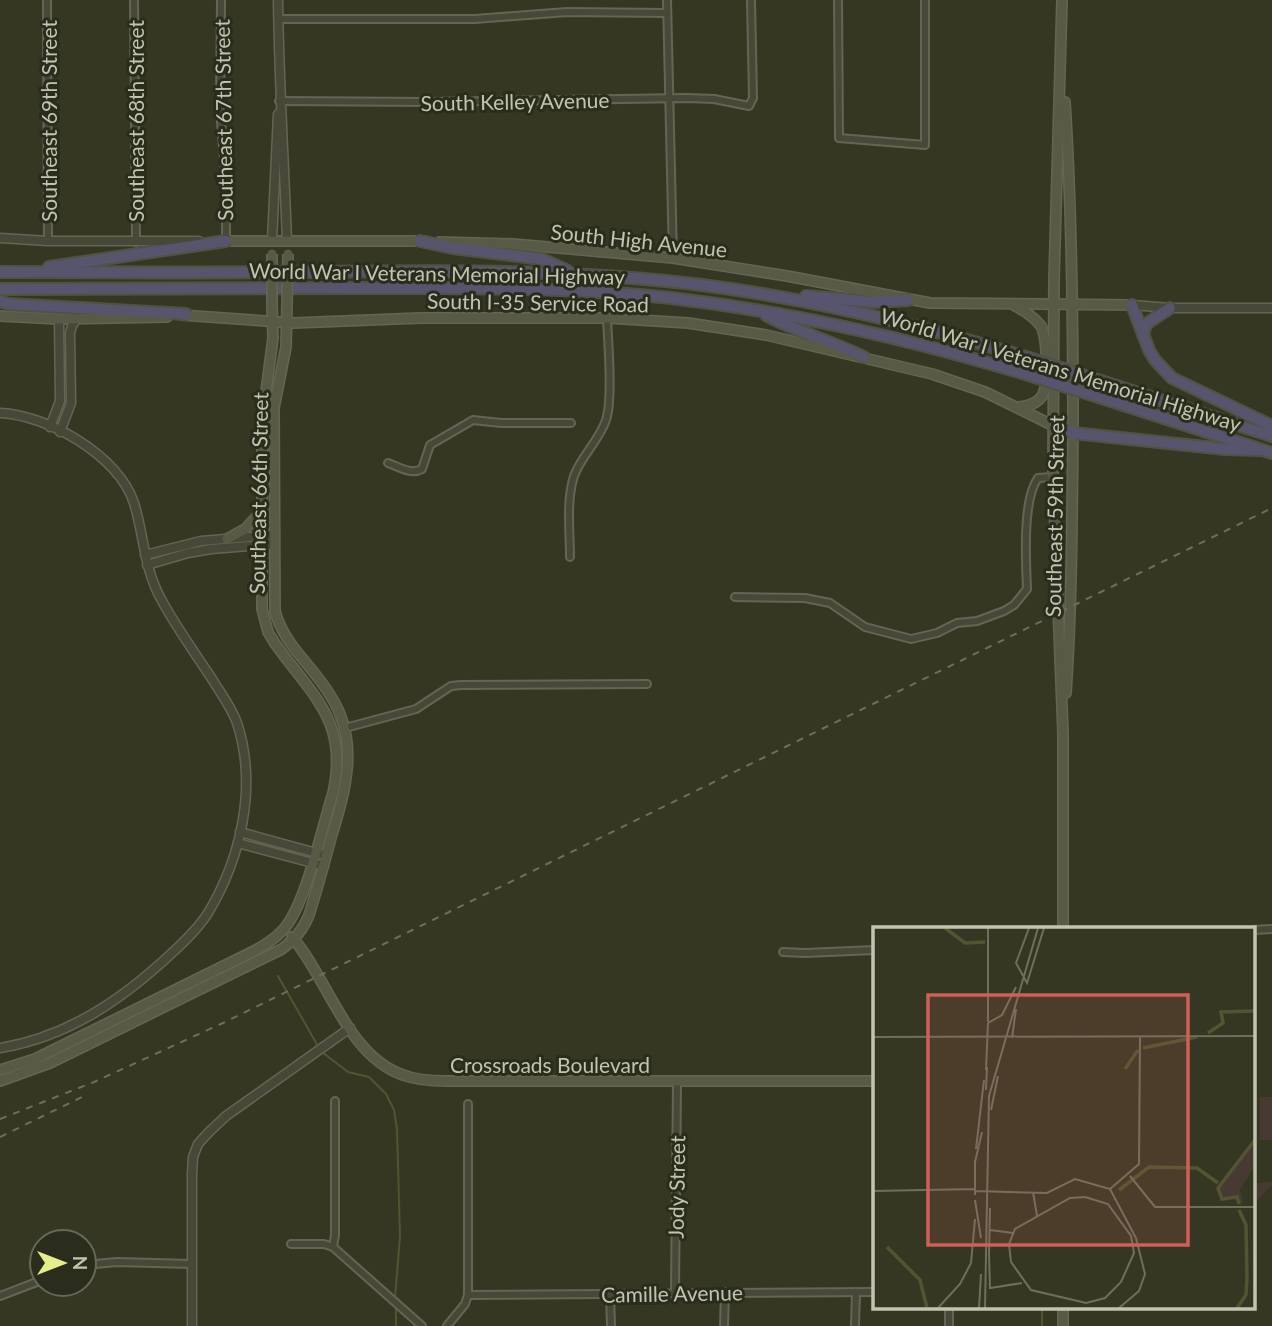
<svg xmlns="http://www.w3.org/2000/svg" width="1272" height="1326" font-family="Lato,sans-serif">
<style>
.green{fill:#473a32}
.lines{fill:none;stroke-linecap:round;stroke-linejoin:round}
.stream{stroke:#525432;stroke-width:2}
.minor-casing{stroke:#646654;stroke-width:10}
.tertiary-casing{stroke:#646654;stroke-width:11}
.secondary-casing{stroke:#646654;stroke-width:12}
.motorway-casing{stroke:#515341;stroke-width:14}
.minor{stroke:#474837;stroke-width:6}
.tertiary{stroke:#474837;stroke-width:8}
.secondary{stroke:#585a45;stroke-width:9}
.motorway{stroke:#57546d;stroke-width:10}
.rail{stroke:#6d6f59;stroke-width:2;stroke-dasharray:7 7;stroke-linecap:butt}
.secondary-bridge-casing{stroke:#646654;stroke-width:12;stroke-linecap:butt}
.motorway-bridge-casing{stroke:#515341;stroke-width:14;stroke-linecap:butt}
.secondary-bridge{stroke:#585a45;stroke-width:9}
.motorway-bridge{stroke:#57546d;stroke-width:10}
.labels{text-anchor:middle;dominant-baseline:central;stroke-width:6;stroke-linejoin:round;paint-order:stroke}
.street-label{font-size:21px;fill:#c2c4b1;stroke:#2b2d1c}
.inset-river{fill:none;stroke:#525432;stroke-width:3.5}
.inset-road{fill:none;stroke:#6e6f5c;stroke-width:2}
.view{fill:#cf5f58;fill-opacity:0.15;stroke:#cf5f58;stroke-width:3.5}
.inset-edge{fill:none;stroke:#c2c4b1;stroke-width:3.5}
</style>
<rect width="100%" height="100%" fill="#363723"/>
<!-- green -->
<g class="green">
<rect x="1260" y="1097" width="12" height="43"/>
<path d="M 1272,1182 L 1272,1185 L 1253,1205 L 1253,1184 Z"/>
</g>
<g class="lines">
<!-- stream -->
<g class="stream">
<path d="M 278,976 L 319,1048"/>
<path d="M 322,1052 L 348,1072 L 369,1077 L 386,1094 L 394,1110 L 397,1129 L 400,1236 L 395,1298"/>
<path d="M 396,1307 L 396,1326"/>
<path d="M 1042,1326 L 1042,1307"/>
</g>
<defs>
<g id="minor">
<path d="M 47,0 L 48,241"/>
<path d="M 134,0 L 136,242"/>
<path d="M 221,0 L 220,109 L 226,184 L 226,241"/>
<path d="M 667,0 L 673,258"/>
<path d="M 838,0 L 839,138 L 925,145 L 925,0"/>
<path d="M 278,19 L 475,19 L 567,12 L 666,13"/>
<path d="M 279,101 L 430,102 L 687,98 L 714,99 L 749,106 L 753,98 L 751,0"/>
<path d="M 388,463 C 399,467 411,475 422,469 L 430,445 L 473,420 L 501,423 L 571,423"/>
<path d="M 570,557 C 570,531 566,501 574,476 C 581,456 599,441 606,420 C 613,399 608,342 607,318"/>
<path d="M 735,597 L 805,598 L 830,603 L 865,627 L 911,639 L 937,633 L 957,623 L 977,621 L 1004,611 L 1014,605 L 1027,589 C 1026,562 1022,500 1038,478 L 1053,477"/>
<path d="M 345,728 L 416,709 L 451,686 L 461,685 L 647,684"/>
<path d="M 1253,930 L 1272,929"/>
<path d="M 783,952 L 805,953 L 875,950"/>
<path d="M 291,1244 L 324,1244 L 333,1247 L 422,1326"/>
<path d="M 333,1247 L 335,1235 L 335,1101"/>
<path d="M 84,1265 L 117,1262 L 192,1264"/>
<path d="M 675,1292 L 677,1082"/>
<path d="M 610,1294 L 611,1326"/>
<path d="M 468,1295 L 875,1292"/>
<path d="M 0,1296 L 42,1280"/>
<path d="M 949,1307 L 949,1326"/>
<path d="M 447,1326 L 465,1304 L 468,1295 L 468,1104"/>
<path d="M 724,1326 L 725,1292"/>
<path d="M 855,1326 L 856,1292"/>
</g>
<g id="tertiary">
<path d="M 278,0 C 279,81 284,160 287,241"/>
<path d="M 0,238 L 48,241 L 199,241"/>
<path d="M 272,241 L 278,114"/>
<path d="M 1132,305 L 1170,308 L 1272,308"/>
<path d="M 0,413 C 48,415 119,456 134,503 C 144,535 144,569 161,599 C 176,627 195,653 212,679 C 221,694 233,709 238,726 C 257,788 241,858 208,913 C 199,927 185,941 173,952 C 123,999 68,1037 0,1048"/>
<path d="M 50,427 L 60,401 L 59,319"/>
<path d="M 60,432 L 71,403 L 70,333 L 72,326 L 77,318"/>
<path d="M 145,555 L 201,541 L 274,535"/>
<path d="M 147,565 L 188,553 L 211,549 L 274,544"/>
<path d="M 240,832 L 320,854"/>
<path d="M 238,843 L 324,866"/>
<path d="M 192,1326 L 192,1174 L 193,1157 L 198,1144 L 209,1132 L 226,1116 L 350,1028"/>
</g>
<g id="secondary">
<path d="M 1062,0 L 1054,279 L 1053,477 L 1063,733 L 1063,929"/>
<path d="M 1065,102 C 1072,210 1073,318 1073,426 C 1072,515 1072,604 1066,693"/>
<path d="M 226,241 L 425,241"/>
<path d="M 439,242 L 513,244 L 673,258 L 787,276 L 930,303 L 1132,305"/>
<path d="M 1015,306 C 1025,311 1034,317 1041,326 C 1047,337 1049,385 1042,396 C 1037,404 1028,406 1019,407"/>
<path d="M 181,315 L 294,323 L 420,318 L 607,318 L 688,323 L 766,335 L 932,374 L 985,392 L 1054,426"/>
<path d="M 0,316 L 59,319 L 167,317"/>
<path d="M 227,539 L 245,529 L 262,511"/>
<path d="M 292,937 C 328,978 347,1056 403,1075 C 416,1080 431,1081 446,1081 L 875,1081"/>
<path d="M 0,1070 L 35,1059 L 252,952 C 263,946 274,940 283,930 C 306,905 322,827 333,793 C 349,720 312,696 274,642 L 268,632 L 262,609 L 262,422 L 273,338 L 272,306"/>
<path d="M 0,1081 L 50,1063 L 282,949 C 295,939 303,930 309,915 C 317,890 324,864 331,838 C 346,789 360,741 330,695 C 313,666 283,644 275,611 L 274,408 L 286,347 L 287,305"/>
<path d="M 1063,1326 L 1063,1307"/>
</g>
<g id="motorway">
<path d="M 420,241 L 453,248 L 542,259 L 568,271"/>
<path d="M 49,267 L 226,241"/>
<path d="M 0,272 C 100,272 201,273 301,272 C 435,271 569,268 702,285 C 813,299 920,325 1026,357"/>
<path d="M 0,289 C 125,289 250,289 375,288 C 474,288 573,287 671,298 C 791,312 906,338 1022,373"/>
<path d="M 806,296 L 874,302 L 908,300"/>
<path d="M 0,301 L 8,304 L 186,314"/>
<path d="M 1132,305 L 1149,350 L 1155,360 L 1172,378 L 1272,426"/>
<path d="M 766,315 C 797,332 831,341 864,357"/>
<path d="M 1143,335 L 1146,324 L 1170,308"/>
<path d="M 1107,383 L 1272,436"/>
<path d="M 1102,398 L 1272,453"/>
<path d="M 1054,426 L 1073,433 L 1225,449 L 1260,450"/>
</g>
</defs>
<!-- minor casing -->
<use href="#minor" class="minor-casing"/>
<!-- tertiary casing -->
<use href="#tertiary" class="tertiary-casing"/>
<!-- secondary casing -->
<use href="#secondary" class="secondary-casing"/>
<!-- motorway casing -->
<use href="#motorway" class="motorway-casing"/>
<!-- minor -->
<use href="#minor" class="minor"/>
<!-- tertiary -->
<use href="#tertiary" class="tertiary"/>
<!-- secondary -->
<use href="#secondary" class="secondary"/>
<!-- motorway -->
<use href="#motorway" class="motorway"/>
<!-- rail -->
<g class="rail">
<path d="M 0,1119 L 94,1082 L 223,1023 L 1272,508"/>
<path d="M 0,1137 L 82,1097"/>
</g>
<defs>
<g id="secondary-bridge">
<path d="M 272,254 L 272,306"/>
<path d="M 287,305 L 288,254"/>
</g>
<g id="motorway-bridge">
<path d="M 1026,357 L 1107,383"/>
<path d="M 1022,373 L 1102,398"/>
</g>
</defs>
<!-- secondary-bridge casing -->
<use href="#secondary-bridge" class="secondary-bridge-casing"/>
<!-- motorway-bridge casing -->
<use href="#motorway-bridge" class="motorway-bridge-casing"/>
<!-- secondary-bridge -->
<use href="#secondary-bridge" class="secondary-bridge"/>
<!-- motorway-bridge -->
<use href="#motorway-bridge" class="motorway-bridge"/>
</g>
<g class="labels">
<!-- street labels -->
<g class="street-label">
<text transform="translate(515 101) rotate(-1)">South Kelley Avenue</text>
<text transform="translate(223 120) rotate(-91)">Southeast 67th Street</text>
<text transform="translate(48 121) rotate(-90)">Southeast 69th Street</text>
<text transform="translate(135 121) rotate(-90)">Southeast 68th Street</text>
<text transform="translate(639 240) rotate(6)">South High Avenue</text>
<text transform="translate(437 273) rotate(1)">World War I Veterans Memorial Highway</text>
<text transform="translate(538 302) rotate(1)">South I-35 Service Road</text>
<text transform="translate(1061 369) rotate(17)">World War I Veterans Memorial Highway</text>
<text transform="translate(258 493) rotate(-89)">Southeast 66th Street</text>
<text transform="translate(1054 516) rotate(-89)">Southeast 59th Street</text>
<text x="550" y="1064">Crossroads Boulevard</text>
<text transform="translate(676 1187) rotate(-89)">Jody Street</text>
<text transform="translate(672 1293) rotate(-1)">Camille Avenue</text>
</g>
</g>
<!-- overview -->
<g transform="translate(873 927)">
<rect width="382" height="382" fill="#363723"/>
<path d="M 381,214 L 381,240 L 367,263 L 370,275 L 367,279 L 365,269 L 348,270 L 346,260 Z" fill="#473a32"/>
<path class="inset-river" d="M 72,1 L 92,16 L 112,15M 335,106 L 350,96 L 348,85 L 382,84M 270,121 L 324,110M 252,142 L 265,123M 246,263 L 276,240 L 324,241 L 345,256M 366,277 L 364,270 L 349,272 L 345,261 L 382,213M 14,320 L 47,353 L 54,381M 364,381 L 373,368 L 374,351 L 373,298 L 366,283"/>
<path class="inset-road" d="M 156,1 L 143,36 L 154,56 L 171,1M 115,95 L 115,1M 115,96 L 129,88 L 143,60M 0,110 L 382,109M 139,111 L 143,82M 113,143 L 115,96M 113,163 L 114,140M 118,183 L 125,149M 103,222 L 111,153M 102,235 L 109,205M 257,249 L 282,280 L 382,280M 237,262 L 266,237 L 267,109M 0,264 L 102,262M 102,264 L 174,266 L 202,252 L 237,262 L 263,311 L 272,347 L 266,364 L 246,381M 160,265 L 164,289M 102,268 L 102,233M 212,270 L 235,277 L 258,309 L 261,326 L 248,355 L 232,371 L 213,376 L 158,363 L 138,335 L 136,317 L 142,302 L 197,271 ZM 102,273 L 108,311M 117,303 L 140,306M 116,328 L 117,361 L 149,356M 116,328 L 117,281M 65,381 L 87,357 L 98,336 L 102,292M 106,381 L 108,347M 112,381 L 116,169 L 165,1"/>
<path class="view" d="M 55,68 L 315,68 L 315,318 L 55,318 Z"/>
<rect width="382" height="382" class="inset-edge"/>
</g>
<!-- north arrow -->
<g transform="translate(63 1263) rotate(90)"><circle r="33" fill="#2b2d1c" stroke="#676958" stroke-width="2"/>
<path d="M0-5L12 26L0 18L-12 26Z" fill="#e4ee8c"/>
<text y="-10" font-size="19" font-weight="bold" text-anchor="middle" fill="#c2c4b1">N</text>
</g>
</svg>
